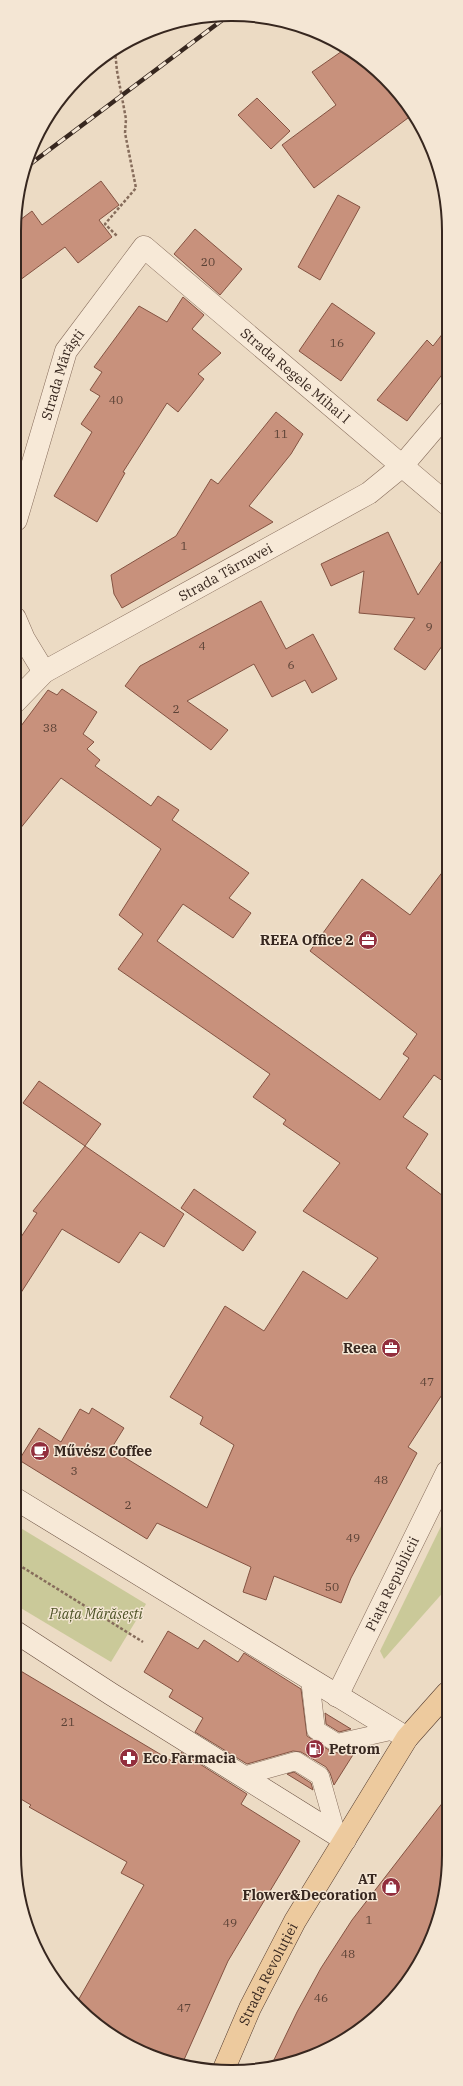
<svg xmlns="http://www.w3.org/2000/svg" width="463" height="2086" font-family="'IBM Plex Serif',serif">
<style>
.green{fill:#cac999}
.building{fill:#c8917c;stroke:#845342}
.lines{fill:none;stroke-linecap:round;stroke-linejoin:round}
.service-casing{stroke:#866c5b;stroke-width:19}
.minor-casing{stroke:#866c5b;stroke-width:23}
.secondary-casing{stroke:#684e3f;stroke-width:23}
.primary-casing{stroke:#543b2f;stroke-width:23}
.path{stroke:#866c5b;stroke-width:2.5;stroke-dasharray:3 2;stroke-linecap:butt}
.service{stroke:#f7e9d7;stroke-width:18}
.minor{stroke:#f7e9d7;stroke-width:22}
.secondary{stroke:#f7e9d7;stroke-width:22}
.primary{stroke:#edca9e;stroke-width:22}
.rail-casing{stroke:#37271f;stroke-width:4.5}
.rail{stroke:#f4e6d4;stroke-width:3;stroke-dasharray:9;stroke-linecap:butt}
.labels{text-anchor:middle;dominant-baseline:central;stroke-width:3;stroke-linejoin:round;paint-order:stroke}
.number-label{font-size:12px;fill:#5b4236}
.street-label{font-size:14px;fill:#37271f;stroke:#f4e6d4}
.poi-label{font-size:14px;font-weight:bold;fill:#37271f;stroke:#f4e6d4;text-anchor:end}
.park-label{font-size:14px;font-style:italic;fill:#4d5226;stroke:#f4e6d4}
.rim{fill:none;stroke:#37271f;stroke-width:2}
</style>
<rect width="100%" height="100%" fill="#ecdbc4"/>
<!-- green -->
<g class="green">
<path d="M 447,1514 L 447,1588 L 384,1659 L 380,1651 Z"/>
<path d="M 14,1524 L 146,1604 L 111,1662 L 14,1604 Z"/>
</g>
<!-- building -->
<g class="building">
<path d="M 345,49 L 385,78 L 412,115 L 314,188 L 282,145 L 336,105 L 312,72 Z"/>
<path d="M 257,98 L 290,131 L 271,149 L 238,115 Z"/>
<path d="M 101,181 L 119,205 L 99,220 L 112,237 L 78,263 L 65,247 L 16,283 L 16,223 L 32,211 L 42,225 Z"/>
<path d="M 338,195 L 360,207 L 320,280 L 298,267 Z"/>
<path d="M 195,229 L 242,269 L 220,295 L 174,254 Z"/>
<path d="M 183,297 L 204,315 L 192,329 L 221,353 L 198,374 L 204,379 L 178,412 L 167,403 L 123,472 L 125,473 L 97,522 L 54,496 L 92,432 L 81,424 L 100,396 L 90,390 L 102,372 L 94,367 L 139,306 L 167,322 Z"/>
<path d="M 332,303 L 375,333 L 341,381 L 299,351 Z"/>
<path d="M 447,328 L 447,368 L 407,421 L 377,400 L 427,340 L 433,346 Z"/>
<path d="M 276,412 L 303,434 L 291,454 L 249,506 L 273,522 L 122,608 L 114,594 L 111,575 L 176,536 L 211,479 L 218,484 Z"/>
<path d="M 388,532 L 418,595 L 447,553 L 447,639 L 425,670 L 394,649 L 415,618 L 359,613 L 364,571 L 331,586 L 321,564 Z"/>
<path d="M 261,601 L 286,649 L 313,634 L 337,679 L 312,693 L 305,680 L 272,697 L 254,664 L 187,701 L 228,730 L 211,750 L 125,686 L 140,666 Z"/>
<path d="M 62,689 L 97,712 L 83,734 L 94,742 L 87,749 L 100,760 L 95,766 L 151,806 L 158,796 L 179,810 L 172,820 L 249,873 L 229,898 L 251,913 L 233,938 L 183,904 L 157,941 L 380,1100 L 409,1058 L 403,1054 L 417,1034 L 310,951 L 362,879 L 410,915 L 447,866 L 447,1084 L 434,1075 L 403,1117 L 428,1134 L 406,1168 L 447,1199 L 447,1387 L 408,1447 L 417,1453 L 351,1578 L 341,1603 L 274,1576 L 266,1600 L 243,1592 L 251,1567 L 157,1523 L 147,1539 L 19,1460 L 39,1428 L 61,1442 L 80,1409 L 89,1414 L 92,1408 L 124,1428 L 111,1449 L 207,1508 L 234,1445 L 200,1424 L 203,1417 L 170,1397 L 225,1306 L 264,1331 L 303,1271 L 347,1299 L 378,1258 L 303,1211 L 340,1163 L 283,1124 L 286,1120 L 253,1097 L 270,1074 L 118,969 L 143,934 L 119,915 L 161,849 L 61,778 L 15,835 L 15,734 L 48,690 L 57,695 Z"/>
<path d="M 39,1081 L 101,1124 L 85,1146 L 23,1103 Z"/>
<path d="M 85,1146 L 184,1214 L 164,1247 L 140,1232 L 119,1263 L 62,1229 L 15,1302 L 15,1246 L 37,1213 L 33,1211 Z"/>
<path d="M 194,1189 L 256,1232 L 243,1251 L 181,1208 Z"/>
<path d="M 168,1631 L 198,1649 L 204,1640 L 238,1662 L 244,1653 L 301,1689 L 307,1736 L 332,1752 L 339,1753 L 356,1750 L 334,1785 L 330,1773 L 326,1767 L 301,1752 L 293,1751 L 247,1764 L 195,1732 L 203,1718 L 169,1697 L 173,1690 L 144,1672 Z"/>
<path d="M 14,1667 L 175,1763 L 181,1752 L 247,1794 L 241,1804 L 300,1841 L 228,1961 L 183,2062 L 136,2050 L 76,2004 L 144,1885 L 121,1873 L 127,1862 L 29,1807 L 31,1805 L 14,1795 Z"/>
<path d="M 325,1713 L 328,1715 L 351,1729 L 339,1732 L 326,1724 Z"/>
<path d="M 294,1772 L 311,1783 L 313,1790 L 287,1774 Z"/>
<path d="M 447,1797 L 447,1883 L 420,1963 L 364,2027 L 288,2065 L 271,2066 L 297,2012 L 321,1968 L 352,1920 Z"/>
</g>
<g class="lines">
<defs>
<g id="service">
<path d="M 310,1679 L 316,1730 L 337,1743 L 395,1730"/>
<path d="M 243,1776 L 296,1761 L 320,1776 L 337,1836"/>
</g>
<g id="minor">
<path id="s1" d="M 16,520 L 66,351 L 144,247 L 447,504"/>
<path id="s2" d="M 44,672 L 369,493 L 402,466 L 447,413"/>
<path d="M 15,702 L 44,672 L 24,639 L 15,618"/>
<path id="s3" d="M 337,1696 L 447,1472"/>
</g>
<g id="secondary">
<path d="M 14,1498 L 407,1738"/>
<path d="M 14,1631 L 111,1694 L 345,1840"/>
</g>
<g id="primary">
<path id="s4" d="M 223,2071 L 250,2008 L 295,1921 L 407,1738 L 447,1693"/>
</g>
</defs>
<!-- service casing -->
<use href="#service" class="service-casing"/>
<!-- minor casing -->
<use href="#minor" class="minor-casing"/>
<!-- secondary casing -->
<use href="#secondary" class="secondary-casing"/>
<!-- primary casing -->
<use href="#primary" class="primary-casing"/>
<!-- path -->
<g class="path">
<path d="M 115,51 L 117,71 L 126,119 L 125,133 L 136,188 L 105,224 L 117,236"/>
<path d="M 14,1562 L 143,1642"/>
</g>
<!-- service -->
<use href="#service" class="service"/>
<!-- minor -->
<use href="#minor" class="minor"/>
<!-- secondary -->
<use href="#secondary" class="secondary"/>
<!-- primary -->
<use href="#primary" class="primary"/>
<defs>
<path id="rail" d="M 29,165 L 225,18"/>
</defs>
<!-- rail casing -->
<use href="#rail" class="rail-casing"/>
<!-- rail -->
<use href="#rail" class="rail"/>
</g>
<!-- icons -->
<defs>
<symbol id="office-disc" viewBox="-11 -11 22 22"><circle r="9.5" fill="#922e3d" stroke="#f4e6d4"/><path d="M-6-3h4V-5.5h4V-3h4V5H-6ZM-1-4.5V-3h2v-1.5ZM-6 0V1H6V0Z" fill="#fff"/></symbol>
<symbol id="cafe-disc" viewBox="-11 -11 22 22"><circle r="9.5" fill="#922e3d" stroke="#f4e6d4"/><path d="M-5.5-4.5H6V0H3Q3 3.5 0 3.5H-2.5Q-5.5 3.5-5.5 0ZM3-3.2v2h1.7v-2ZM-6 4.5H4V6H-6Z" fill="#fff"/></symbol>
<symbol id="fuel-disc" viewBox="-11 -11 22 22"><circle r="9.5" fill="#922e3d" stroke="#f4e6d4"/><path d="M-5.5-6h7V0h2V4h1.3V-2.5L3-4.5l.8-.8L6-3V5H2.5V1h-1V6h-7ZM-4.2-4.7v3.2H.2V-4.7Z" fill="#fff"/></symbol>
<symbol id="pharmacy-disc" viewBox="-11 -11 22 22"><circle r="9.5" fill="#922e3d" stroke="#f4e6d4"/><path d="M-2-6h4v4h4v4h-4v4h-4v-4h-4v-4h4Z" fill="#fff"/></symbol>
<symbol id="shop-disc" viewBox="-11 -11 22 22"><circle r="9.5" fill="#922e3d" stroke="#f4e6d4"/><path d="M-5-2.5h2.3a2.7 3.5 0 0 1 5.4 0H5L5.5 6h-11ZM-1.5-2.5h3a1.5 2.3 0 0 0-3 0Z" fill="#fff"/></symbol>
</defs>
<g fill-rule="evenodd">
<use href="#office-disc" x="357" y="929" width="22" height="22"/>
<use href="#office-disc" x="380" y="1337" width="22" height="22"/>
<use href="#cafe-disc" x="29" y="1440" width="22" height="22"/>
<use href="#fuel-disc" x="304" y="1738" width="22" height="22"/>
<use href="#pharmacy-disc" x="118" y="1747" width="22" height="22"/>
<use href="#shop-disc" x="380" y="1876" width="22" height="22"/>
</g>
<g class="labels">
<!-- number labels -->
<g class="number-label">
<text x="208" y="261">20</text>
<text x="337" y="342">16</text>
<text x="116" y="399">40</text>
<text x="281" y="433">11</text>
<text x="184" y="545">1</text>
<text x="429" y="626">9</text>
<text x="202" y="645">4</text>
<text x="291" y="664">6</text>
<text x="176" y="708">2</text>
<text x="50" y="727">38</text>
<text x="427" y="1381">47</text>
<text x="74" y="1470">3</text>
<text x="381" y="1479">48</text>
<text x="128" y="1504">2</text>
<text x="353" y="1537">49</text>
<text x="332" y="1586">50</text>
<text x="68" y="1721">21</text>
<text x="369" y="1919">1</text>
<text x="230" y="1922">49</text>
<text x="348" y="1953">48</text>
<text x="321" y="1997">46</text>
<text x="184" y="2007">47</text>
</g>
<!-- street labels -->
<g class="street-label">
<text stroke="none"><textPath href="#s1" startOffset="153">Strada Mărăști</textPath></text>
<text stroke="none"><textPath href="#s1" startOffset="505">Strada Regele Mihai I</textPath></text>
<text stroke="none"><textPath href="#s2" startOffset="207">Strada Târnavei</textPath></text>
<text stroke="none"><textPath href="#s3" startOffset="125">Piața Republicii</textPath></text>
<text stroke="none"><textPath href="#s4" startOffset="107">Strada Revoluției</textPath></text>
</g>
<!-- poi labels -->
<g class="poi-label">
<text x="354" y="940">REEA Office 2</text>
<text x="377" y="1348">Reea</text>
<text x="54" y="1451" text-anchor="start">Művész Coffee</text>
<text x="329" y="1749" text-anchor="start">Petrom</text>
<text x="143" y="1758" text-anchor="start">Eco Farmacia</text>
<text x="377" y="1879">AT<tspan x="377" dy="16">Flower&amp;Decoration</tspan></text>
</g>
<!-- park labels -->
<g class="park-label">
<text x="96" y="1614">Piața Mărășești</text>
</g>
</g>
<!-- crop -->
<path d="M0 0H463V2086H0ZM231 21H232A210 210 0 0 1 442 231V1855A210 210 0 0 1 232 2065H231A210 210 0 0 1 21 1855V231A210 210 0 0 1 231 21Z" fill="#f4e6d4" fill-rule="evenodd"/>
<path class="rim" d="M231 21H232A210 210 0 0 1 442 231V1855A210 210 0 0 1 232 2065H231A210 210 0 0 1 21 1855V231A210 210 0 0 1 231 21Z"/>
</svg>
